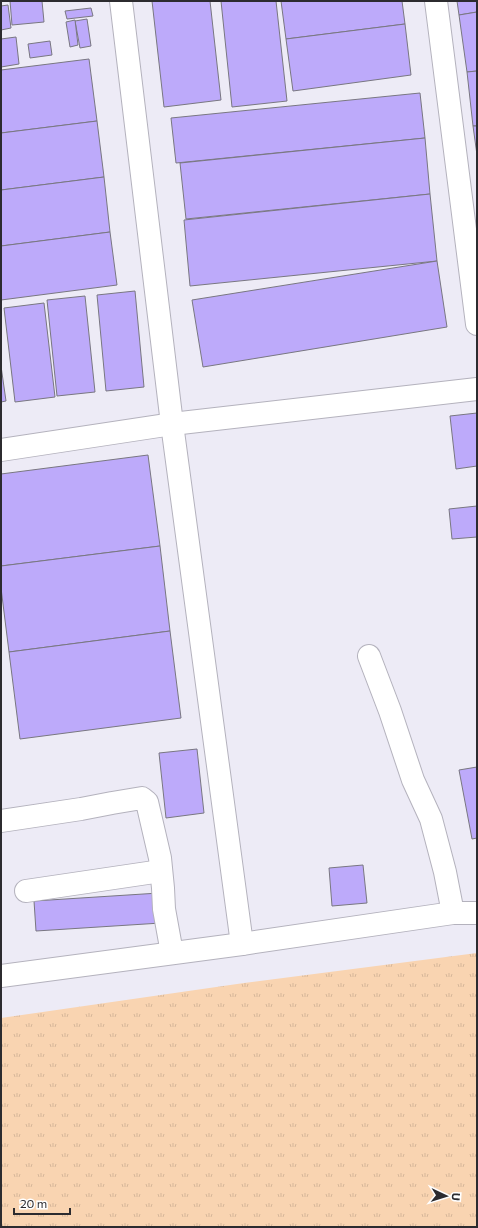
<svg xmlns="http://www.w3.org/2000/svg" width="478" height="1228" font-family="Commissioner,sans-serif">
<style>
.grass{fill:url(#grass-tufts)}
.building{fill:#bdaafa;stroke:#797781}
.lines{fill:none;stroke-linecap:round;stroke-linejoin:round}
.minor-casing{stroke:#b4b2bd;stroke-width:24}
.minor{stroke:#fff;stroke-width:22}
</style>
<defs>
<pattern id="grass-tufts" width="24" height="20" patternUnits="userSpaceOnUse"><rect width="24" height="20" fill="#f9d4b1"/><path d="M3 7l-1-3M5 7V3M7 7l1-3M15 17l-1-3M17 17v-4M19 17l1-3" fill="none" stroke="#d6b699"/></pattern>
</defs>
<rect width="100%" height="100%" fill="#edebf6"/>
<!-- grass -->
<path class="grass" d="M 477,953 L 477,1227 L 1,1227 L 1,1018 L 244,983 Z"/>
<!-- building -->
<g class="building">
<path d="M 10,1 L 42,1 L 44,22 L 12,25 Z"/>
<path d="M 152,1 L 210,1 L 221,100 L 164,107 Z"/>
<path d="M 221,1 L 276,1 L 287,101 L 232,107 Z"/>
<path d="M 281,1 L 402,1 L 405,24 L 286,39 Z"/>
<path d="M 457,1 L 477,1 L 477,12 L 459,15 Z"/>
<path d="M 8,5 L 11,28 L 1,30 L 1,6 Z"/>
<path d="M 91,8 L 93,16 L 67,19 L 65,11 Z"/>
<path d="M 477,12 L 477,71 L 467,72 L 459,15 Z"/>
<path d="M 87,19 L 91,46 L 80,48 L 75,21 Z"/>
<path d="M 75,20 L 78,45 L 70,47 L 66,22 Z"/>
<path d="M 405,24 L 411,75 L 293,91 L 286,39 Z"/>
<path d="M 16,37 L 19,64 L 1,67 L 1,39 Z"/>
<path d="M 50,41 L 52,55 L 30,58 L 28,44 Z"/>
<path d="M 89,59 L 97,121 L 1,133 L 1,70 Z"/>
<path d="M 477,71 L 477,126 L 473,126 L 467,72 Z"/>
<path d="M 420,93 L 425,138 L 176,163 L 171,118 Z"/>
<path d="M 97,121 L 104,177 L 1,190 L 1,133 Z"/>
<path d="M 473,126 L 477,126 L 477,155 Z"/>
<path d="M 425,138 L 430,194 L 186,219 L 180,163 Z"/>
<path d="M 104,177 L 110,232 L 1,246 L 1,190 Z"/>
<path d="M 430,194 L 437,261 L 190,286 L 184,220 Z"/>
<path d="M 110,232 L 117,285 L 1,300 L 1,246 Z"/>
<path d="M 437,261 L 447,327 L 203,367 L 192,300 Z"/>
<path d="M 135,291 L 144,387 L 106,391 L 97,295 Z"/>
<path d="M 85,296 L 95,392 L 57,396 L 47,300 Z"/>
<path d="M 44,303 L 55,397 L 15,402 L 4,308 Z"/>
<path d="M 1,366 L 6,401 L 1,402 Z"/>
<path d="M 477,413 L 477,466 L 456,469 L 450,416 Z"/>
<path d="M 148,455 L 160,546 L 1,566 L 1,474 Z"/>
<path d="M 477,506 L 477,537 L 452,539 L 449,509 Z"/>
<path d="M 160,546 L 170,631 L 9,652 L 1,588 L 1,566 Z"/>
<path d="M 170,631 L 181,718 L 20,739 L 9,652 Z"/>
<path d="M 197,749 L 204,813 L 166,818 L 159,753 Z"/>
<path d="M 477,767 L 477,838 L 472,839 L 459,770 Z"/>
<path d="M 363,865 L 367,903 L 332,906 L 329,868 Z"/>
<path d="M 159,893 L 161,923 L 36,931 L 34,901 Z"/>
</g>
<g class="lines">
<defs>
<g id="minor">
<path d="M 121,1 L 172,424 L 242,944"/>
<path d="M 436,1 L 477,324"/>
<path d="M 1,450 L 172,424 L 477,389"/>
<path d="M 369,656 L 390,711 L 413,780 L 431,819 L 445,872 L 453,913"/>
<path d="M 1,821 L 81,809 L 112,803 L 142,798 L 147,802 L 160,858 L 163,888 L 164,909 L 172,953"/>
<path d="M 26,891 L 161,871"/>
<path d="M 1,976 L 242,944 L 453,913 L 477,913"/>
</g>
</defs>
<!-- minor casing -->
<use href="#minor" class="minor-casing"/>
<!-- minor -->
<use href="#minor" class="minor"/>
</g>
<!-- border -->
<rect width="478" height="1228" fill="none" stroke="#2c2b2f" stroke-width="4"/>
<!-- north arrow -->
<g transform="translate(446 1196) rotate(94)" stroke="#ffffff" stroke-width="3" paint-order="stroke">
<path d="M0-3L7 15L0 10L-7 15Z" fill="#2c2b2f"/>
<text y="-6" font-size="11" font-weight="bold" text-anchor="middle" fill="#2c2b2f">U</text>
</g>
<!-- scale -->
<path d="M14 1208v6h56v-6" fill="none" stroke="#2c2b2f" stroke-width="2"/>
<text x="20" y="1208" font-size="12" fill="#2c2b2f" stroke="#ffffff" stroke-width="3" paint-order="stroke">20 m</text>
</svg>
